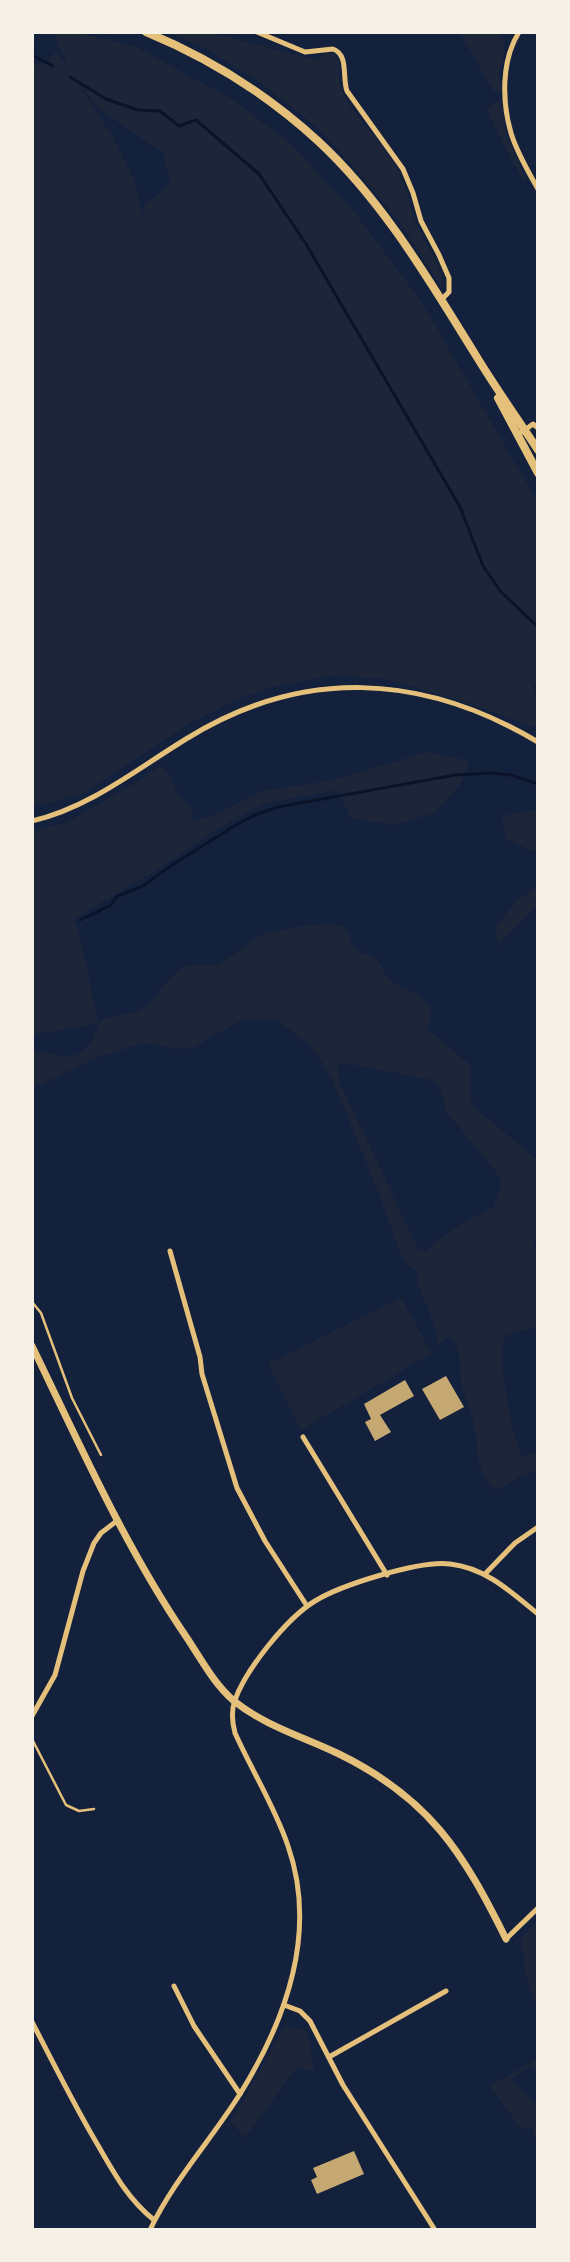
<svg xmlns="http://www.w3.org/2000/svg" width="570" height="2262" font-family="'Asap Condensed',sans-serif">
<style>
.green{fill:#1d2539;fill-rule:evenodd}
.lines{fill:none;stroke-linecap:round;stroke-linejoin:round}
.stream{stroke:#0b132b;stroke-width:3}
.building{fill:#c6a872}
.service{stroke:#e5c07b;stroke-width:2.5}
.minor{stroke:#e5c07b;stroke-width:5}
.tertiary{stroke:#e5c07b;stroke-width:7}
.secondary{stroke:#e5c07b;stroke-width:8}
</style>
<rect width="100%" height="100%" fill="#14213d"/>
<!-- green -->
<g class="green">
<path d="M 54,33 L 82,33 L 136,47 L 232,99 L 290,143 L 356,214 L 421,301 L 537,501 L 538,681 L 533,686 L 537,697 L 537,728 L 456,699 L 381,678 L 329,676 L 272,687 L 236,700 L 192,722 L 83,793 L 33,807 L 32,62 L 43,65 L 56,52 L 69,69 ZM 75,78 L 98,108 L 165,155 L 163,159 L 170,177 L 168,185 L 145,205 L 142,215 L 135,182 L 112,136 Z"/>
<path d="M 169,33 L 212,33 L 317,60 L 325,53 C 345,51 337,73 340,85 C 345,98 351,108 359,118 C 372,135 389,152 398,171 C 408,192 412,215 422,236 C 430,253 444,267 442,288 L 398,220 L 362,176 L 317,127 L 257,80 L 206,49 Z"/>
<path d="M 460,33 L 499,33 L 505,45 L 499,75 L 501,91 L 494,92 Z"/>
<path d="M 502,101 L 504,128 L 526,179 L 523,181 L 487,110 L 494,102 Z"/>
<path d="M 426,752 L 470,761 L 459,786 L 434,813 L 394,825 L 350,818 L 339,790 L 265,803 L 217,829 L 157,870 L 75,918 L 99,1022 C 112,1012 131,1018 145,1007 C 157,997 165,981 178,971 C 189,962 202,967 215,965 C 223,964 250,942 259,936 C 269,930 330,921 341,926 C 349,930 348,938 352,944 C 358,955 369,953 377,960 C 383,965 384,974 389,979 C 406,993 417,987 431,1009 L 428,1029 L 470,1065 C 472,1081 465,1093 475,1108 L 537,1160 L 537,1234 L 533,1244 L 537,1253 L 537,1327 C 528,1330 507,1331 503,1341 C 497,1354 513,1449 524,1457 L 537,1452 L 537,1472 C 521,1472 511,1484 497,1490 C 472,1472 480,1445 473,1420 C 471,1409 465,1399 462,1387 C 458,1373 464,1345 448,1337 L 438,1345 L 437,1332 L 418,1284 L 417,1271 L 405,1263 L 402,1257 L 376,1186 L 333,1081 L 320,1058 L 305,1041 L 276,1020 L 253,1019 L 240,1021 L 192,1048 L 178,1049 L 150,1044 L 137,1045 L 96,1058 L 33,1088 L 33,1051 C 42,1050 51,1055 60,1056 C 83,1060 94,1041 99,1023 L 33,1035 L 33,830 L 66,823 L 138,781 L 161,765 L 171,778 L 177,793 L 191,807 L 193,820 L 206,818 L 263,791 L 335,780 ZM 344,1063 L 428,1079 L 436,1083 L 440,1089 L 446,1111 L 499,1176 L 500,1192 L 493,1208 C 467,1220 446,1231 427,1251 L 419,1251 L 340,1083 L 337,1067 L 340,1064 Z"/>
<path d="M 527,811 L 537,811 L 537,851 L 528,849 L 507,839 L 502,816 Z"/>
<path d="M 537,887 L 537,905 L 498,945 L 496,927 L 516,901 Z"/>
<path d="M 401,1298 L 432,1353 L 301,1430 L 268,1363 Z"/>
<path d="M 537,1921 L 537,2008 L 526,1977 L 521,1940 Z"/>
<path d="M 285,2025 L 308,2032 L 314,2070 L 296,2068 L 245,2138 L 231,2122 Z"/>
<path d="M 537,2059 L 537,2074 L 531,2066 L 512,2079 L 537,2106 L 537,2141 L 531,2126 L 521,2129 L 490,2086 Z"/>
</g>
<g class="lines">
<!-- stream -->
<g class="stream">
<path d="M 32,55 L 53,66"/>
<path d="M 70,77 L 106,99 L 138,110 L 160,111 L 179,126 L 196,120 L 259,174 L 306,244 L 460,507 L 483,566 L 501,592 L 538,627"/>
<path d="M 80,920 L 111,905 L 116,897 L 123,894 L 143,886 L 172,865 L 236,825 L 255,815 L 278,807 L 455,775 L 491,773 L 511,775 L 538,784"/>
</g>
</g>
<!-- building -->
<g class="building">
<path d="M 446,1376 L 464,1407 L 440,1420 L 422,1389 Z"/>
<path d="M 405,1380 L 414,1396 L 380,1415 L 391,1432 L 375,1441 L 365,1422 L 371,1419 L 364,1404 Z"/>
<path d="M 354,2151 L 364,2174 L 317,2194 L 311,2180 L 317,2177 L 313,2168 Z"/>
</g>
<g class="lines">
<!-- service -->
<g class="service">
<path d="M 32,1302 L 41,1313 L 72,1398 L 101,1455"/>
<path d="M 32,1739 L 66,1805 L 79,1811 L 94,1809"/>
</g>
<!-- minor -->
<g class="minor">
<path d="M 257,32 L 305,52 L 333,49 C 349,55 342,77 347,91 L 403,169 L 413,193 L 421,221 L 439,255 L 449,278 L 449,292 L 441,300"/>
<path d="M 519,32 C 501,61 502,102 511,133 C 517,153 528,171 538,189"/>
<path d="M 522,432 L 533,424 L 538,428"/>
<path d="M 32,821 C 89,808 137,769 186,739 C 302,667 422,673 538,742"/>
<path d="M 170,1251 L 200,1357 L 202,1374 L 237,1488 L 265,1541 L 307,1606"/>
<path d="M 303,1437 L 387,1575"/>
<path d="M 485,1574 L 515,1543 L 538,1527"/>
<path d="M 32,1716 L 55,1675 L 83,1571 L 94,1543 L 101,1533 L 118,1520"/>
<path d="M 506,1939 L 538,1908"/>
<path d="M 174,1986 L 194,2026 L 240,2094"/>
<path d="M 284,2005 L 300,2011 L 310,2021 L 343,2085 L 435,2230"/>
<path d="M 32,2022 C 54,2064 75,2107 99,2147 C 115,2175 129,2200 154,2220"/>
<path d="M 329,2057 L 446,1991"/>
<path d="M 150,2230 C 173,2181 211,2140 240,2094 C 286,2020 318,1932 288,1846 C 275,1807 252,1771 235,1733 C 232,1722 231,1711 235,1700 C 246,1669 287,1618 315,1601 C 341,1585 420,1560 450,1564 C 486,1568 511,1592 538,1614"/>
</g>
<!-- tertiary -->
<path class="tertiary" d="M 32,1346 C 80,1445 125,1547 187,1638 C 201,1659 214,1684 234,1701 C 265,1726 304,1737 339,1754 C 429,1798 463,1852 506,1939"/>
<!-- secondary -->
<g class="secondary">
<path d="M 146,32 C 209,58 268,95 318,141 C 383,201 429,280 475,354 C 495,387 517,418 538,450"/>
<path d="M 498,398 L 538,473"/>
</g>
</g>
<!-- border -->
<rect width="570" height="2262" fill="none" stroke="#f6f1e7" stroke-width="68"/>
</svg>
